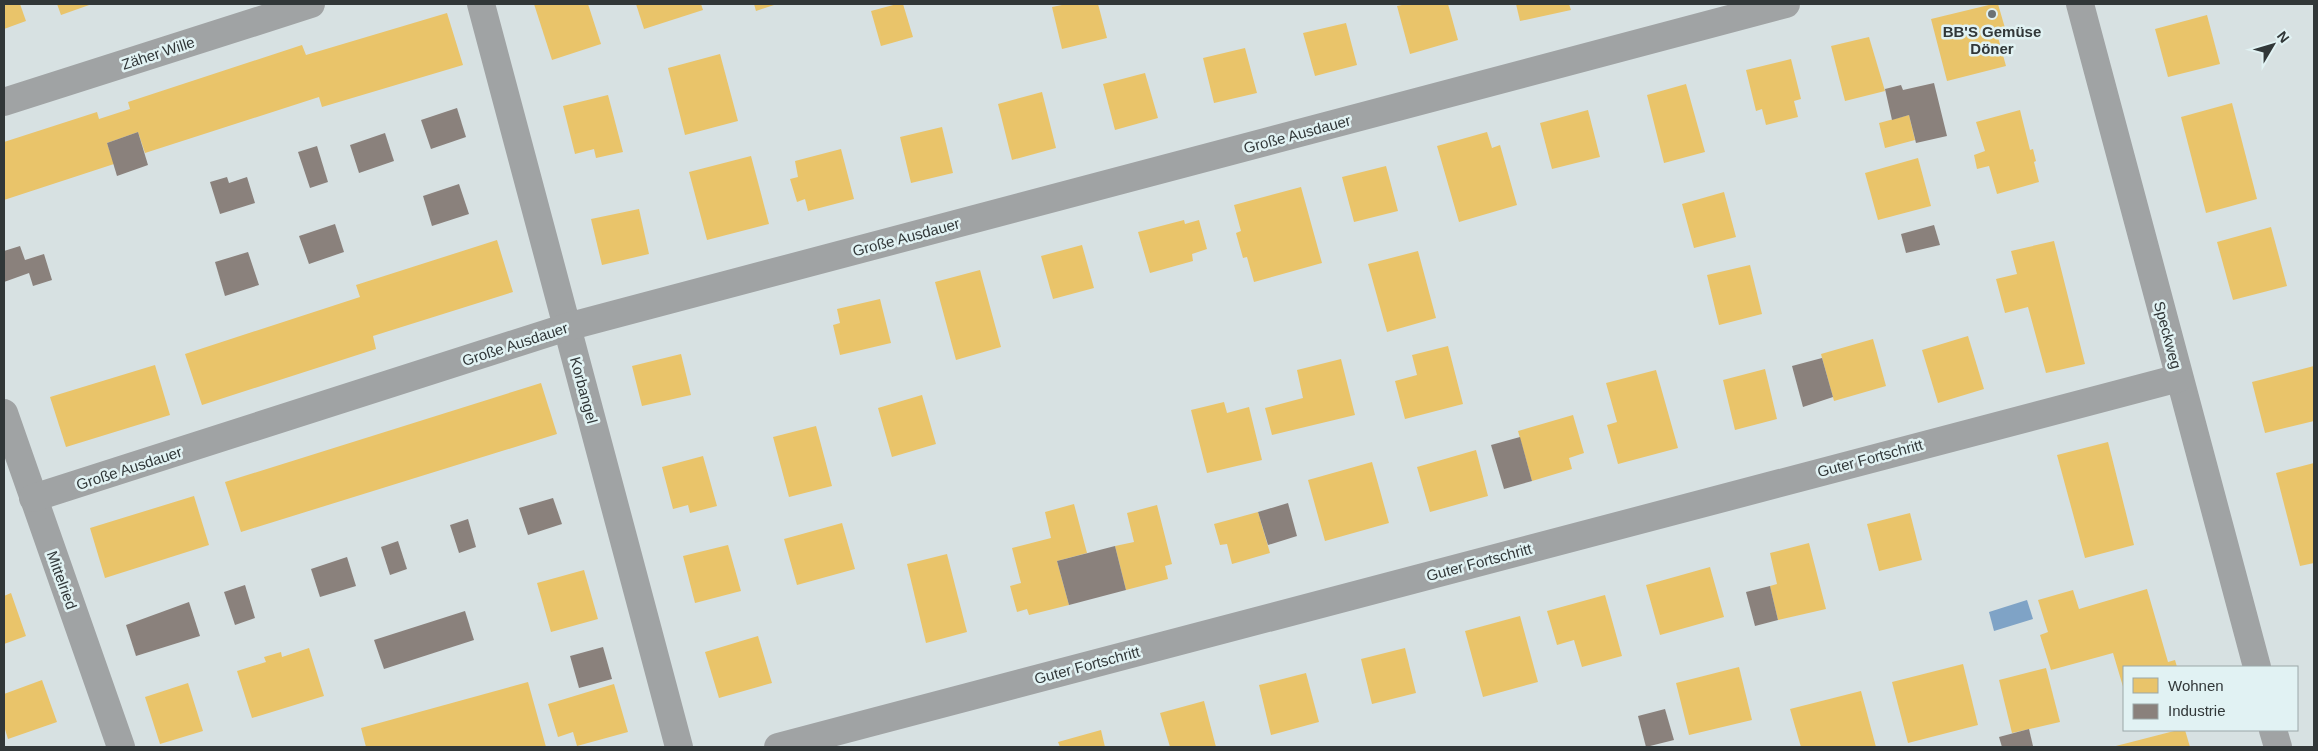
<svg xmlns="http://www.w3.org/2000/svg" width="2318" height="751" font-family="Helvetica,sans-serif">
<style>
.water{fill:#7fa3c6}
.homes{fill:#e9c46a}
.industry{fill:#8a817c}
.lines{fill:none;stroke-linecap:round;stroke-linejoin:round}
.minor{stroke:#a0a3a4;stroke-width:28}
.poi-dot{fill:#6b7274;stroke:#e1f2f3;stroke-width:2}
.labels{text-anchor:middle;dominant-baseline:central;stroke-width:5;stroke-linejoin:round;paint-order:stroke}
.poi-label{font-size:15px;font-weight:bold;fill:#313738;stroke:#e1f2f3}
.street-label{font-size:15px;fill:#313738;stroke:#e1f2f3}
</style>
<rect width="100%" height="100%" fill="#d7e1e2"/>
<!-- water -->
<path class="water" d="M 2027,600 L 2033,619 L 1994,631 L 1989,612 Z"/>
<!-- homes -->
<g class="homes">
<path d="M 4,4 L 20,4 L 26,21 L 4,29 Z"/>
<path d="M 57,4 L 92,4 L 61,15 Z"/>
<path d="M 534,4 L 588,4 L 601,44 L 552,60 Z"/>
<path d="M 636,4 L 701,4 L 703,10 L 644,29 Z"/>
<path d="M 754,4 L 777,4 L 756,11 Z"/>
<path d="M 897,4 L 903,4 L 913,37 L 881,46 L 871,11 Z"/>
<path d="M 1067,4 L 1098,4 L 1107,38 L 1062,49 L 1052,7 Z"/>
<path d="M 1407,4 L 1448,4 L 1458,40 L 1410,54 L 1397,6 Z"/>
<path d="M 1516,4 L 1569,4 L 1571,10 L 1520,21 Z"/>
<path d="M 1993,4 L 1998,4 L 2005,28 L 1996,30 L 2006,66 L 1947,81 L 1931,19 Z"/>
<path d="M 447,13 L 463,65 L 322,107 L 319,97 L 145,153 L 138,132 L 107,143 L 114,164 L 4,200 L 4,142 L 97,112 L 99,119 L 130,109 L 128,102 L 302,45 L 306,55 Z"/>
<path d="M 2207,15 L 2220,64 L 2168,77 L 2155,29 Z"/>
<path d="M 1346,23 L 1357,65 L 1315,76 L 1303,33 Z"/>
<path d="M 1869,37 L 1885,91 L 1845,101 L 1831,46 Z"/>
<path d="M 1245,48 L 1257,93 L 1214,103 L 1203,58 Z"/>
<path d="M 720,54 L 738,121 L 685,135 L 668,68 Z"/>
<path d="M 1791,59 L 1801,99 L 1794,101 L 1798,117 L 1766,125 L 1762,109 L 1756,111 L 1746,70 Z"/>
<path d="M 1145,73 L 1158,118 L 1115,130 L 1103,84 Z"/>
<path d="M 1686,84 L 1705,152 L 1664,163 L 1647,95 Z"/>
<path d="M 1042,92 L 1056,148 L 1012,160 L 998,104 Z"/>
<path d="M 608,95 L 623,152 L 596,158 L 594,149 L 575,154 L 563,106 Z"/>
<path d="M 2232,103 L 2257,199 L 2206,213 L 2181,117 Z"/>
<path d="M 1588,110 L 1600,157 L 1552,169 L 1540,123 Z"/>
<path d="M 2020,110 L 2030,150 L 2033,149 L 2036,161 L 2034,162 L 2039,182 L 1997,194 L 1989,166 L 1977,169 L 1974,155 L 1985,151 L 1976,122 Z"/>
<path d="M 1909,115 L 1915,140 L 1885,148 L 1879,123 Z"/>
<path d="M 942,127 L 953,173 L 911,183 L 900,137 Z"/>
<path d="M 1487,132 L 1492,148 L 1500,145 L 1517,205 L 1459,222 L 1437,146 Z"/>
<path d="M 841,149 L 854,199 L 808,211 L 805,199 L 797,202 L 790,179 L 798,177 L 795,161 Z"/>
<path d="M 751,156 L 769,224 L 707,240 L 689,172 Z"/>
<path d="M 1918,158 L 1931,206 L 1878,220 L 1865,173 Z"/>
<path d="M 1386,166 L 1398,211 L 1354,222 L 1342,177 Z"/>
<path d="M 1301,187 L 1322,263 L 1254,282 L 1247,257 L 1243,258 L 1236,233 L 1241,231 L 1234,205 Z"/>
<path d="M 1724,192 L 1736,237 L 1694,248 L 1682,204 Z"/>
<path d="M 639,209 L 649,254 L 602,265 L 591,219 Z"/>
<path d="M 1184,220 L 1185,224 L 1199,220 L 1207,249 L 1192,254 L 1193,261 L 1150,273 L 1138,232 Z"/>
<path d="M 2271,227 L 2287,286 L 2233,300 L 2217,242 Z"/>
<path d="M 497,240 L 513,292 L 373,336 L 376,349 L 202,405 L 185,354 L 360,297 L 356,285 Z"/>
<path d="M 2054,241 L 2085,364 L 2046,373 L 2028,307 L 2005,313 L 1996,279 L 2017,274 L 2011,251 Z"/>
<path d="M 1082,245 L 1094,288 L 1053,299 L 1041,256 Z"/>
<path d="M 1418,251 L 1436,318 L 1387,332 L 1368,264 Z"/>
<path d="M 1750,265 L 1762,314 L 1719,325 L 1707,275 Z"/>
<path d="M 980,270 L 1001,347 L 956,360 L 935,282 Z"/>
<path d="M 880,299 L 891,343 L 840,355 L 833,325 L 840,323 L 837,309 Z"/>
<path d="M 1968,336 L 1984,389 L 1938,403 L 1922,350 Z"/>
<path d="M 1873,339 L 1886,386 L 1834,401 L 1821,354 Z"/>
<path d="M 1448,346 L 1463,404 L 1405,419 L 1395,381 L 1417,375 L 1412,355 Z"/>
<path d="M 681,354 L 691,395 L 642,406 L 632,366 Z"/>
<path d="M 1341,359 L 1355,415 L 1272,435 L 1265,408 L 1303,398 L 1297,370 Z"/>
<path d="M 155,365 L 170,415 L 66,447 L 50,397 Z"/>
<path d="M 2314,366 L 2314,421 L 2265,433 L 2252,382 Z"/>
<path d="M 1765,369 L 1777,419 L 1735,430 L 1723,380 Z"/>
<path d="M 1656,370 L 1678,448 L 1618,464 L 1607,425 L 1617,422 L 1606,383 Z"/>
<path d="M 541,383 L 557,434 L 241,532 L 225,482 Z"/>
<path d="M 922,395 L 936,444 L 892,457 L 878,408 Z"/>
<path d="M 1224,402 L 1227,413 L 1249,407 L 1262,460 L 1207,473 L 1191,410 Z"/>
<path d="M 1573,415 L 1584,453 L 1569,458 L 1572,469 L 1532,481 L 1518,431 Z"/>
<path d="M 816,426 L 832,486 L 789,497 L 773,437 Z"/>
<path d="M 2108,442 L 2134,545 L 2085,558 L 2057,455 Z"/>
<path d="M 1476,450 L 1488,496 L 1430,512 L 1417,467 Z"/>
<path d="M 703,456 L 717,506 L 690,513 L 688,505 L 673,509 L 662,467 Z"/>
<path d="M 1372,462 L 1389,523 L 1325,541 L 1308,480 Z"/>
<path d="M 2314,463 L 2314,563 L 2300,566 L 2276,473 Z"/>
<path d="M 194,496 L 209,545 L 105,578 L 90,528 Z"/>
<path d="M 1074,504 L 1087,553 L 1057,561 L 1069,605 L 1029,615 L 1027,609 L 1017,612 L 1010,586 L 1021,583 L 1012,548 L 1051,538 L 1045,512 Z"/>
<path d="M 1157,505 L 1172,564 L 1165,566 L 1168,579 L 1126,590 L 1115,546 L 1134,542 L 1127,513 Z"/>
<path d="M 1258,512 L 1270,553 L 1232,564 L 1227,544 L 1220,545 L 1214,524 Z"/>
<path d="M 1910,513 L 1922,560 L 1879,571 L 1867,524 Z"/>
<path d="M 842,523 L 855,569 L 797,585 L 784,539 Z"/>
<path d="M 1809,543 L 1826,609 L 1778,620 L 1770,586 L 1777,584 L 1770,553 Z"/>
<path d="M 728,545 L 741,591 L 695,603 L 683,556 Z"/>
<path d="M 947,554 L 967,632 L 926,643 L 907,564 Z"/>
<path d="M 1710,567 L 1724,617 L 1660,635 L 1646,585 Z"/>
<path d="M 584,570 L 598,619 L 551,632 L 537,583 Z"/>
<path d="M 2147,589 L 2168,662 L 2175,660 L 2177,667 L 2124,667 L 2124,690 L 2113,653 L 2051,670 L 2040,635 L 2048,632 L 2038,600 L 2073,590 L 2079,609 Z"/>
<path d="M 11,593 L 26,636 L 4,644 L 4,596 Z"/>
<path d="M 1605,595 L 1622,656 L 1582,667 L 1574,640 L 1557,645 L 1547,611 Z"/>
<path d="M 1520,616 L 1538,682 L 1483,697 L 1465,631 Z"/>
<path d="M 758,636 L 772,683 L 719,698 L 705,652 Z"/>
<path d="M 309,648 L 324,696 L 252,718 L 237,671 L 266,662 L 264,657 L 281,652 L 282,657 Z"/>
<path d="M 1405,648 L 1416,693 L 1372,704 L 1361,659 Z"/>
<path d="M 1963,664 L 1978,725 L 1908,743 L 1892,682 Z"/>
<path d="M 1739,667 L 1752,720 L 1689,735 L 1676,683 Z"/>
<path d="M 2046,668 L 2060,722 L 2012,733 L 1999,680 Z"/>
<path d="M 1306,673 L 1319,722 L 1271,735 L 1259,685 Z"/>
<path d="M 42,680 L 57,722 L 8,739 L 4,726 L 4,694 Z"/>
<path d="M 528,682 L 546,747 L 366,747 L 361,728 Z"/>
<path d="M 188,683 L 203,731 L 160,744 L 145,697 Z"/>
<path d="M 614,684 L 628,732 L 577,746 L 573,732 L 558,737 L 548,704 Z"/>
<path d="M 1861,691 L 1876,747 L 1801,747 L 1790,709 Z"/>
<path d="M 1204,701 L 1216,747 L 1170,747 L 1160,713 Z"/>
<path d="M 1101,730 L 1105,747 L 1060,747 L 1058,742 Z"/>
<path d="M 2178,730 L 2185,730 L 2190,747 L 2112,747 Z"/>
</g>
<!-- industry -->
<g class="industry">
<path d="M 1934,83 L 1947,136 L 1916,143 L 1909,115 L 1892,120 L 1885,89 L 1901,85 L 1903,90 Z"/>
<path d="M 457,108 L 466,137 L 431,149 L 421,120 Z"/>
<path d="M 138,132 L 148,165 L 117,176 L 107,143 Z"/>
<path d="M 385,133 L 394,161 L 359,173 L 350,145 Z"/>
<path d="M 317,146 L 328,182 L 310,188 L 298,152 Z"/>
<path d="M 227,177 L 229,183 L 247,177 L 255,203 L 220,214 L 210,182 Z"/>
<path d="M 459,184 L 469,214 L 432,226 L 423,196 Z"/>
<path d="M 335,224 L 344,252 L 309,264 L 299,236 Z"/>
<path d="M 1934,225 L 1940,245 L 1906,253 L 1901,234 Z"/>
<path d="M 20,246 L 25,260 L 44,254 L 52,280 L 33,286 L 29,273 L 4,282 L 4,251 Z"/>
<path d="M 248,252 L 259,285 L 225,296 L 215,262 Z"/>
<path d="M 1822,358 L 1833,397 L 1803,407 L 1792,366 Z"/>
<path d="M 1520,437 L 1532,481 L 1504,489 L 1491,445 Z"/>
<path d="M 553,498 L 562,524 L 528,535 L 519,508 Z"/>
<path d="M 1288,503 L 1297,536 L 1268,545 L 1258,512 Z"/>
<path d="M 468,519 L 476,547 L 459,553 L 450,525 Z"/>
<path d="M 398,541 L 407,569 L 390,575 L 381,547 Z"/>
<path d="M 1115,546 L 1126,590 L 1069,605 L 1057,561 Z"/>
<path d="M 347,557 L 356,586 L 320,597 L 311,569 Z"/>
<path d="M 245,585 L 255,618 L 235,625 L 224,592 Z"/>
<path d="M 1770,586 L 1778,620 L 1755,626 L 1746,592 Z"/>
<path d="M 189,602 L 200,636 L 136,656 L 126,625 Z"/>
<path d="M 465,611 L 474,640 L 384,669 L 374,640 Z"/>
<path d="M 603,647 L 612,679 L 579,688 L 570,656 Z"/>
<path d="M 1665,709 L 1674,740 L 1646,747 L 1638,716 Z"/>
<path d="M 2029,729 L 2033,746 L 2002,747 L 1999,737 Z"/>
</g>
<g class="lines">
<!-- minor -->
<g class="minor">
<path d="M 481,4 L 679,747"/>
<path d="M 2080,4 L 2257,667"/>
<path d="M 4,102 L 311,4"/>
<path d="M 4,413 L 121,747"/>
<path d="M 33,498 L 567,327 L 1786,4"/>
<path d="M 2273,730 L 2278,747"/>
<path d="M 778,747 L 2179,378"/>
</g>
</g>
<!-- markers -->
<circle class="poi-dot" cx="1992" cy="14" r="5"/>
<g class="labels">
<!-- poi labels -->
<g class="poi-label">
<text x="1992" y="31">BB'S Gemüse<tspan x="1992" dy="17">Döner</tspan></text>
</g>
<!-- street labels -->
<g class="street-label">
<text transform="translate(158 53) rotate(-18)">Zäher Wille</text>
<text transform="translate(1297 134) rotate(-15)">Große Ausdauer</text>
<text transform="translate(906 237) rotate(-15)">Große Ausdauer</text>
<text transform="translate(2168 335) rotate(75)">Speckweg</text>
<text transform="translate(515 344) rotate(-18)">Große Ausdauer</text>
<text transform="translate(584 390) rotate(75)">Korbangel</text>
<text transform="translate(1870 458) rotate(-15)">Guter Fortschritt</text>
<text transform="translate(129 468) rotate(-18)">Große Ausdauer</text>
<text transform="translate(1479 562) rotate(-15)">Guter Fortschritt</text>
<text transform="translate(62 580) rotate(70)">Mittelried</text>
<text transform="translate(1087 665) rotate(-15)">Guter Fortschritt</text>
</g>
</g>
<!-- border -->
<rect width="2318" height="751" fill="none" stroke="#313738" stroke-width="10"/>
<!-- legend -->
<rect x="2123" y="666" width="175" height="65" fill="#e1f2f3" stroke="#9ba7a8"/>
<rect x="2133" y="678" width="25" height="15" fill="#e9c46a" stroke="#9ba7a8"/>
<text x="2168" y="691" font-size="15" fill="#313738">Wohnen</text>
<rect x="2133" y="704" width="25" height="15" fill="#8a817c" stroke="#9ba7a8"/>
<text x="2168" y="716" font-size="15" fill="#313738">Industrie</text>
<!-- north arrow -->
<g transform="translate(2273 45) rotate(52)" stroke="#e1f2f3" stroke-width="4" paint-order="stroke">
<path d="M0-4L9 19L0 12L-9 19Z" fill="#313738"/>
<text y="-8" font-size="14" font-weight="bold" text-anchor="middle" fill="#313738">N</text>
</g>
</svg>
